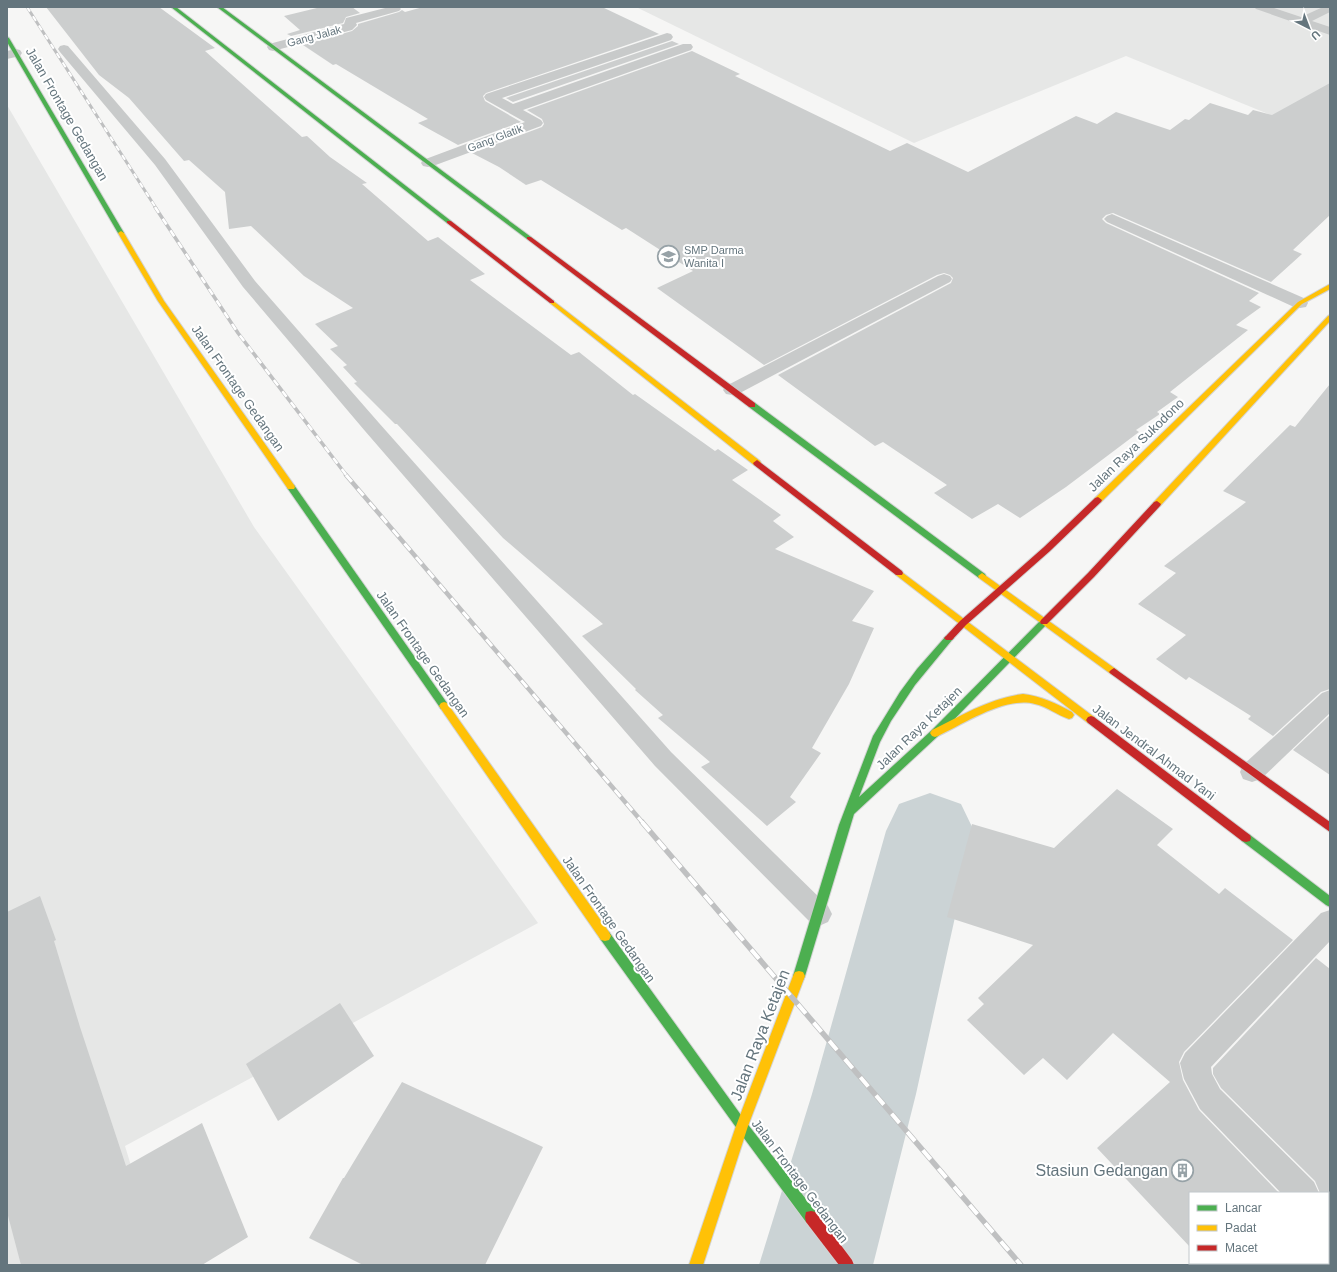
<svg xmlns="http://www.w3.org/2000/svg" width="1337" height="1272" font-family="Helvetica,sans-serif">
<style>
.built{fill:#e6e7e6}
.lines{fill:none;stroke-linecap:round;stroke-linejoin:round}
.river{fill:#cbd3d5;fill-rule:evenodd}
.building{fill:#cccece}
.fast-casing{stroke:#d3d4d4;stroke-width:2}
.slow-casing{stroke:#d3d4d4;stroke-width:2}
.jam-casing{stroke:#d3d4d4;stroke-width:2}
.lane{fill:#c8caca;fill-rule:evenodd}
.street{fill:#c8caca;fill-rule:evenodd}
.fast{fill:#4caf50;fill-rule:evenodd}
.slow{fill:#ffc107;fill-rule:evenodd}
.jam{fill:#c62828;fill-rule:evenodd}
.rail-far3-casing{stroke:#bfc0c1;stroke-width:3}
.rail-far2-casing{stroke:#bfc0c1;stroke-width:3.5}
.rail-far1-casing{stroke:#bfc0c1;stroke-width:4.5}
.rail-casing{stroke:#bfc0c1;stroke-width:5.5}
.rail-far3{stroke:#fff;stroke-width:2;stroke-dasharray:5.5;stroke-linecap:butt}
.rail-far2{stroke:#fff;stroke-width:2.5;stroke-dasharray:7;stroke-linecap:butt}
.rail-far1{stroke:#fff;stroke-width:3;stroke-dasharray:9;stroke-linecap:butt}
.rail{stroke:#fff;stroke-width:4;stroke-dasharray:12;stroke-linecap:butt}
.labels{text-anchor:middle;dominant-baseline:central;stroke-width:4;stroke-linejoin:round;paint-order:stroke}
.far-street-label{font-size:11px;fill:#64757d;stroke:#fff}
.far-poi-label{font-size:11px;fill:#64757d;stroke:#fff;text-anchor:start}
.street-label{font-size:13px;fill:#64757d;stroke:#fff}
.near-street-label{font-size:16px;fill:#64757d;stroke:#fff}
.near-poi-label{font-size:16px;fill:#64757d;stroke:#fff;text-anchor:end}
</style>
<rect width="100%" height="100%" fill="#f6f6f5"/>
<!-- built -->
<g class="built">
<path d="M 636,7 L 1330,7 L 1330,139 L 1126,56 L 914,143 Z"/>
<path d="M 7,105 L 254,527 L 538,923 L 125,1146 L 161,1265 L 7,1265 Z"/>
</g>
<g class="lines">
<!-- river -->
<path class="river" d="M 930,793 L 961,804 L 974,831 L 916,1094 L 873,1265 L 759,1265 L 812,1094 L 886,831 L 899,804 Z"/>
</g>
<!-- building -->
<g class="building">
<path d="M 46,7 L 159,7 L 215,48 L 205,51 L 302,137 L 307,136 L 330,157 L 367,183 L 362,184 L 428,241 L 438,237 L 485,274 L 470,280 L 571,355 L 579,352 L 633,395 L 635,394 L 715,451 L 718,449 L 748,470 L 732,480 L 781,515 L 773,521 L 794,537 L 775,549 L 874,591 L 852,621 L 874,628 L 849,684 L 812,748 L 821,753 L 790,797 L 796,802 L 767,826 L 701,767 L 710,762 L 658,718 L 663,715 L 635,690 L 636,689 L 582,636 L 603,624 L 503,538 L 397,424 L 395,424 L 354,383 L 357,382 L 343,367 L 347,365 L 330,349 L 338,346 L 315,324 L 353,308 L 304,276 L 251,226 L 229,229 L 225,192 L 189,160 L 184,161 L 129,98 L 99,75 Z"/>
<path d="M 321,7 L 352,7 L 360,13 L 346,17 L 343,23 L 291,36 L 287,34 L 300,30 L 284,16 Z"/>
<path d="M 423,7 L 602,7 L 659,34 L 486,93 L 483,96 L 485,101 L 521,122 L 458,145 L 418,123 L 428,119 L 336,64 L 333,65 L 303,45 L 352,31 L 358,26 L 358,24 L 399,12 L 402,10 L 405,12 Z"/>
<path d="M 672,41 L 679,44 L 513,102 L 506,98 Z"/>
<path d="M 692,51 L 740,74 L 735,76 L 890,151 L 907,143 L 968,172 L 1076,116 L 1097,124 L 1116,112 L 1170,130 L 1185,119 L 1189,120 L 1210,103 L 1248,115 L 1253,110 L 1272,115 L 1330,83 L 1330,215 L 1293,250 L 1302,254 L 1271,282 L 1113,213 L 1106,215 L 1102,219 L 1106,223 L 1259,293 L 1249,301 L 1261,307 L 1236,325 L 1248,330 L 1170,392 L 1178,397 L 1157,412 L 1160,414 L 1136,430 L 1139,432 L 1066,487 L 1020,518 L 998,504 L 972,519 L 934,493 L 947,485 L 883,442 L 875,446 L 778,375 L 951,283 L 953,278 L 950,275 L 944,273 L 937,275 L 764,365 L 657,288 L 693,271 L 626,228 L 622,230 L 541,180 L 526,185 L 499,167 L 472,153 L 542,127 L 544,124 L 542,119 L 527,110 Z"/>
<path d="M 1330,384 L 1330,689 L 1321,692 L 1273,736 L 1248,719 L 1251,716 L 1189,677 L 1186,680 L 1156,659 L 1186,635 L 1138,604 L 1176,573 L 1164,566 L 1246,502 L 1223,491 L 1290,425 L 1295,427 Z"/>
<path d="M 1330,715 L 1330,775 L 1293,750 Z"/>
<path d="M 1117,789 L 1173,829 L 1157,845 L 1219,894 L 1225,888 L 1293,940 L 1184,1052 L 1179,1062 L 1183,1080 L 1199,1110 L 1279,1193 L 1190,1193 L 1190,1247 L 1097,1148 L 1170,1082 L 1113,1033 L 1067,1080 L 1043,1058 L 1024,1075 L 967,1020 L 984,1004 L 978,998 L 1033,945 L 947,917 L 972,824 L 1054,848 Z"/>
<path d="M 40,896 L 56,940 L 54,941 L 80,1027 L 126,1166 L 202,1123 L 248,1237 L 202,1265 L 21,1265 L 7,1212 L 7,912 Z"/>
<path d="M 1316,958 L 1330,969 L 1330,1193 L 1320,1193 L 1315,1181 L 1221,1088 L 1213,1074 L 1213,1068 Z"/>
<path d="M 340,1003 L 374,1056 L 278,1121 L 246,1064 Z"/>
<path d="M 402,1082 L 543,1147 L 485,1265 L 363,1265 L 309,1238 L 343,1178 L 344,1178 Z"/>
</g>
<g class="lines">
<defs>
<g id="fast">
<path d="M 171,7 L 176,7 L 451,221 L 451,223 L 447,223 Z"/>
<path d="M 217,7 L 222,7 L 531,237 L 531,239 L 527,239 Z"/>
<path d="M 7,37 L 9,38 L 124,233 L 123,234 L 118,233 L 7,42 Z"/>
<path d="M 749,403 L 755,403 L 985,574 L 986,576 L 985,578 L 979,578 L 749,407 Z"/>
<path d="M 291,484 L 294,485 L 447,703 L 449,706 L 447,709 L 441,709 L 288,489 L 287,487 L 288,485 Z"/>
<path d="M 1044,619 L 1048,622 L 1047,624 L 938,736 L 854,814 L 805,976 L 803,980 L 799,981 L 795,980 L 793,976 L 839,825 L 873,736 L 900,692 L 917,669 L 946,636 L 952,636 L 954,638 L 952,640 L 915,685 L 891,721 L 880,742 L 859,797 L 932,730 L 1041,620 Z"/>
<path d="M 1246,834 L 1250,835 L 1330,896 L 1330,907 L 1326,905 L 1242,841 L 1241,838 L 1242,835 Z"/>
<path d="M 605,931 L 609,932 L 746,1122 L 816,1212 L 817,1217 L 816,1222 L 811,1223 L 806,1222 L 738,1130 L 601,940 L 599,936 L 601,932 Z"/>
</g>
<g id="slow">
<path d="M 121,231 L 124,233 L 164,301 L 294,485 L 295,487 L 294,489 L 288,489 L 158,301 L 118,233 Z"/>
<path d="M 1330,284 L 1330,289 L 1302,304 L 1101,502 L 1095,502 L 1094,500 L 1095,498 L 1298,302 Z"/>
<path d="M 552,300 L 760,461 L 761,463 L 760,465 L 754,465 L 550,303 L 550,301 Z"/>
<path d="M 1330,315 L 1330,321 L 1160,506 L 1154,506 L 1153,504 L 1154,502 L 1328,316 Z"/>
<path d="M 899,570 L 1094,717 L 1096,720 L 1094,723 L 1088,723 L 896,575 L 895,573 L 896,571 Z"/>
<path d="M 982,573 L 1117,670 L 1119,672 L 1117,674 L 1111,674 L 979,578 L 978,576 Z"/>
<path d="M 1023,694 C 1041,696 1057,704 1072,712 L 1074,715 L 1072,718 L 1069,719 C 1057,715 1048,707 1035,704 C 1006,696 965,723 938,736 L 935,737 L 932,736 L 930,733 L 932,730 C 960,716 991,698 1023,694 Z"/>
<path d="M 444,702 L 447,703 L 609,932 L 611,936 L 609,940 L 605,941 L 601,940 L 441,709 L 439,706 L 441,703 Z"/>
<path d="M 799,971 L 803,972 L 805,976 L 748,1126 L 703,1265 L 689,1265 L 736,1126 L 793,976 L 795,972 Z"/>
</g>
<g id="jam">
<path d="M 447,221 L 451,221 L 554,301 L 554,303 L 550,303 L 447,223 Z"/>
<path d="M 527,237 L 531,237 L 755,403 L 755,407 L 749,407 L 527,239 Z"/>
<path d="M 757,460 L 902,571 L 903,573 L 902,575 L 896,575 L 754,465 L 753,463 Z"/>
<path d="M 1098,497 L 1102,500 L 1101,502 L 1050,551 L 966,625 L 952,640 L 946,640 L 944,638 L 946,636 L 960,621 L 1044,547 L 1095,498 Z"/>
<path d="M 1157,501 L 1161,504 L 1160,506 L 1094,577 L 1047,624 L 1041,624 L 1040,622 L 1041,620 L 1088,573 L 1154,502 Z"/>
<path d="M 1114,668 L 1330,822 L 1330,832 L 1111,674 L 1109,672 L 1111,670 Z"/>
<path d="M 1091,716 L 1094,717 L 1250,835 L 1251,838 L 1250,841 L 1246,842 L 1242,841 L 1088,723 L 1086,720 L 1088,717 Z"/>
<path d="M 811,1211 L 816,1212 L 852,1260 L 854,1265 L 839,1265 L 806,1222 L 805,1217 L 806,1212 Z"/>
</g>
</defs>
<!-- fast casing -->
<use href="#fast" class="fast-casing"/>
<!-- slow casing -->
<use href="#slow" class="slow-casing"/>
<!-- jam casing -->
<use href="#jam" class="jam-casing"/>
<!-- lane -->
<g class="lane">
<path d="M 1254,7 L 1271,7 L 1301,17 L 1323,7 L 1330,7 L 1330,12 L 1312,21 L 1330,27 L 1330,35 L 1256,9 Z"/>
<path d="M 64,45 L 68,46 L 165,159 L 255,281 L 379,423 L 671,752 L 828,906 L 832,914 L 828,922 L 819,926 L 810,922 L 655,766 L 365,431 L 243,287 L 155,165 L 60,52 L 58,49 L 60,46 Z"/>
<path d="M 16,49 L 20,50 L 22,53 L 20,56 L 7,59 L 7,51 Z"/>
<path d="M 1112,214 L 1306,299 L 1308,303 L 1306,307 L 1300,308 L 1294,307 L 1107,222 L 1104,219 L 1107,216 Z"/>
</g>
<!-- street -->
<g class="street">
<path d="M 389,7 L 399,7 L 401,9 L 399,11 L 356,23 L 357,25 L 352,30 L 273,51 L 269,50 L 267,47 L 269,44 L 344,24 L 346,18 Z"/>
<path d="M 667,33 L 671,34 L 673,37 L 671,40 L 502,98 L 513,104 L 683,44 L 691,44 L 693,47 L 691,50 L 523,110 L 541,120 L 543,123 L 541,126 L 433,166 L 428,167 L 423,166 L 421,163 L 423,160 L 525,122 L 486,100 L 484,97 L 486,94 Z"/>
<path d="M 944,274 L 950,276 L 952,279 L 950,282 L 738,394 L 732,395 L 726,394 L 723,390 L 726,386 L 938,276 Z"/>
<path d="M 1330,690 L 1330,713 L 1261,779 L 1252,782 L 1243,779 L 1240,772 L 1243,765 L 1322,693 Z"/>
<path d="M 1330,910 L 1330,941 L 1211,1067 L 1212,1074 L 1220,1089 L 1314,1182 L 1319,1193 L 1281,1193 L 1200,1109 L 1184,1079 L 1180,1063 L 1185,1053 L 1321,913 Z"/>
<path d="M 1328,1202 L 1330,1203 L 1330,1236 L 1328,1235 Z"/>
</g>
<!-- fast -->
<use href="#fast" class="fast"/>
<!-- slow -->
<use href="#slow" class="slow"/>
<!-- jam -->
<use href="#jam" class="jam"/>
<defs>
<path id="rail-far3" d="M 27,7 L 156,208"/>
<path id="rail-far2" d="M 155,207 L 238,333 L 347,476"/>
<path id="rail-far1" d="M 346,475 L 643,823"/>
<path id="rail" d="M 642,822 L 1021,1265"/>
</defs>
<!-- rail-far3 casing -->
<use href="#rail-far3" class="rail-far3-casing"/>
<!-- rail-far2 casing -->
<use href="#rail-far2" class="rail-far2-casing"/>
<!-- rail-far1 casing -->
<use href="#rail-far1" class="rail-far1-casing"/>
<!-- rail casing -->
<use href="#rail" class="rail-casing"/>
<!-- rail-far3 -->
<use href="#rail-far3" class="rail-far3"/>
<!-- rail-far2 -->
<use href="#rail-far2" class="rail-far2"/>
<!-- rail-far1 -->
<use href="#rail-far1" class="rail-far1"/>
<!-- rail -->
<use href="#rail" class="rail"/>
</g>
<!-- icons -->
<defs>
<symbol id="school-ring" viewBox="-11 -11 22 22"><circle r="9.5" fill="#fff" stroke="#97a2a7" stroke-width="1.5"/><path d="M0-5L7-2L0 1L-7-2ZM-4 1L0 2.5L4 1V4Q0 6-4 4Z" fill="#97a2a7"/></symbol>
<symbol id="building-ring" viewBox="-11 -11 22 22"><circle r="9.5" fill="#fff" stroke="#97a2a7" stroke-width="1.5"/><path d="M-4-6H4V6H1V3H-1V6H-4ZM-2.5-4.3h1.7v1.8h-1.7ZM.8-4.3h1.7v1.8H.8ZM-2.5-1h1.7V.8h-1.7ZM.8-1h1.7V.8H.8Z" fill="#97a2a7"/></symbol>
</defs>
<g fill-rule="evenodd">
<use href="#school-ring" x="656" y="244" width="25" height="25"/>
<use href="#building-ring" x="1170" y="1158" width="25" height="25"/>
</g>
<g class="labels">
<!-- far-street labels -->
<g class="far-street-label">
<text transform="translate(314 36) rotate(-15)">Gang Jalak</text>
<text transform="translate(495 138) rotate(-21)">Gang Glatik</text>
</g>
<!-- far-poi labels -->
<g class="far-poi-label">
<text x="684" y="250">SMP Darma<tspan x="684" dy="13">Wanita I</tspan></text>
</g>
<!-- street labels -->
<g class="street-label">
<text transform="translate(67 114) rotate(60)">Jalan Frontage Gedangan</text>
<text transform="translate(238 388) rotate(55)">Jalan Frontage Gedangan</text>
<text transform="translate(1136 445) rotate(-44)">Jalan Raya Sukodono</text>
<text transform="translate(423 654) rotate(55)">Jalan Frontage Gedangan</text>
<text transform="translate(919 728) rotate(-44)">Jalan Raya Ketajen</text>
<text transform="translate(1154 752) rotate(37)">Jalan Jendral Ahmad Yani</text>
<text transform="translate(609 919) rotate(55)">Jalan Frontage Gedangan</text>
<text transform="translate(800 1181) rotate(53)">Jalan Frontage Gedangan</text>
</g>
<!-- near-street labels -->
<g class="near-street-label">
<text transform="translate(760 1035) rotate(-69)">Jalan Raya Ketajen</text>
</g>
<!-- near-poi labels -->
<g class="near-poi-label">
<text x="1168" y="1170">Stasiun Gedangan</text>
</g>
</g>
<!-- border -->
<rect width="1337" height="1272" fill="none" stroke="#64757d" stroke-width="16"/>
<!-- legend -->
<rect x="1189" y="1192" width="140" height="72" fill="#ffffff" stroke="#c1c8cb"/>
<rect x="1197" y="1205" width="20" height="6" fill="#4caf50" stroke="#c1c8cb"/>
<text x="1225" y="1212" font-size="12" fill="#64757d">Lancar</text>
<rect x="1197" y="1225" width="20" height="6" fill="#ffc107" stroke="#c1c8cb"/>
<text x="1225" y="1232" font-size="12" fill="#64757d">Padat</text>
<rect x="1197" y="1245" width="20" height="6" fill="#c62828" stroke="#c1c8cb"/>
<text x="1225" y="1252" font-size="12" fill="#64757d">Macet</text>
<!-- north arrow -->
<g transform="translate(1309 28) rotate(138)" stroke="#ffffff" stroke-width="3" paint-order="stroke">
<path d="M0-3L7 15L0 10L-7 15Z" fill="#64757d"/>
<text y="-6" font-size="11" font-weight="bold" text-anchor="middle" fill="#64757d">U</text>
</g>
</svg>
